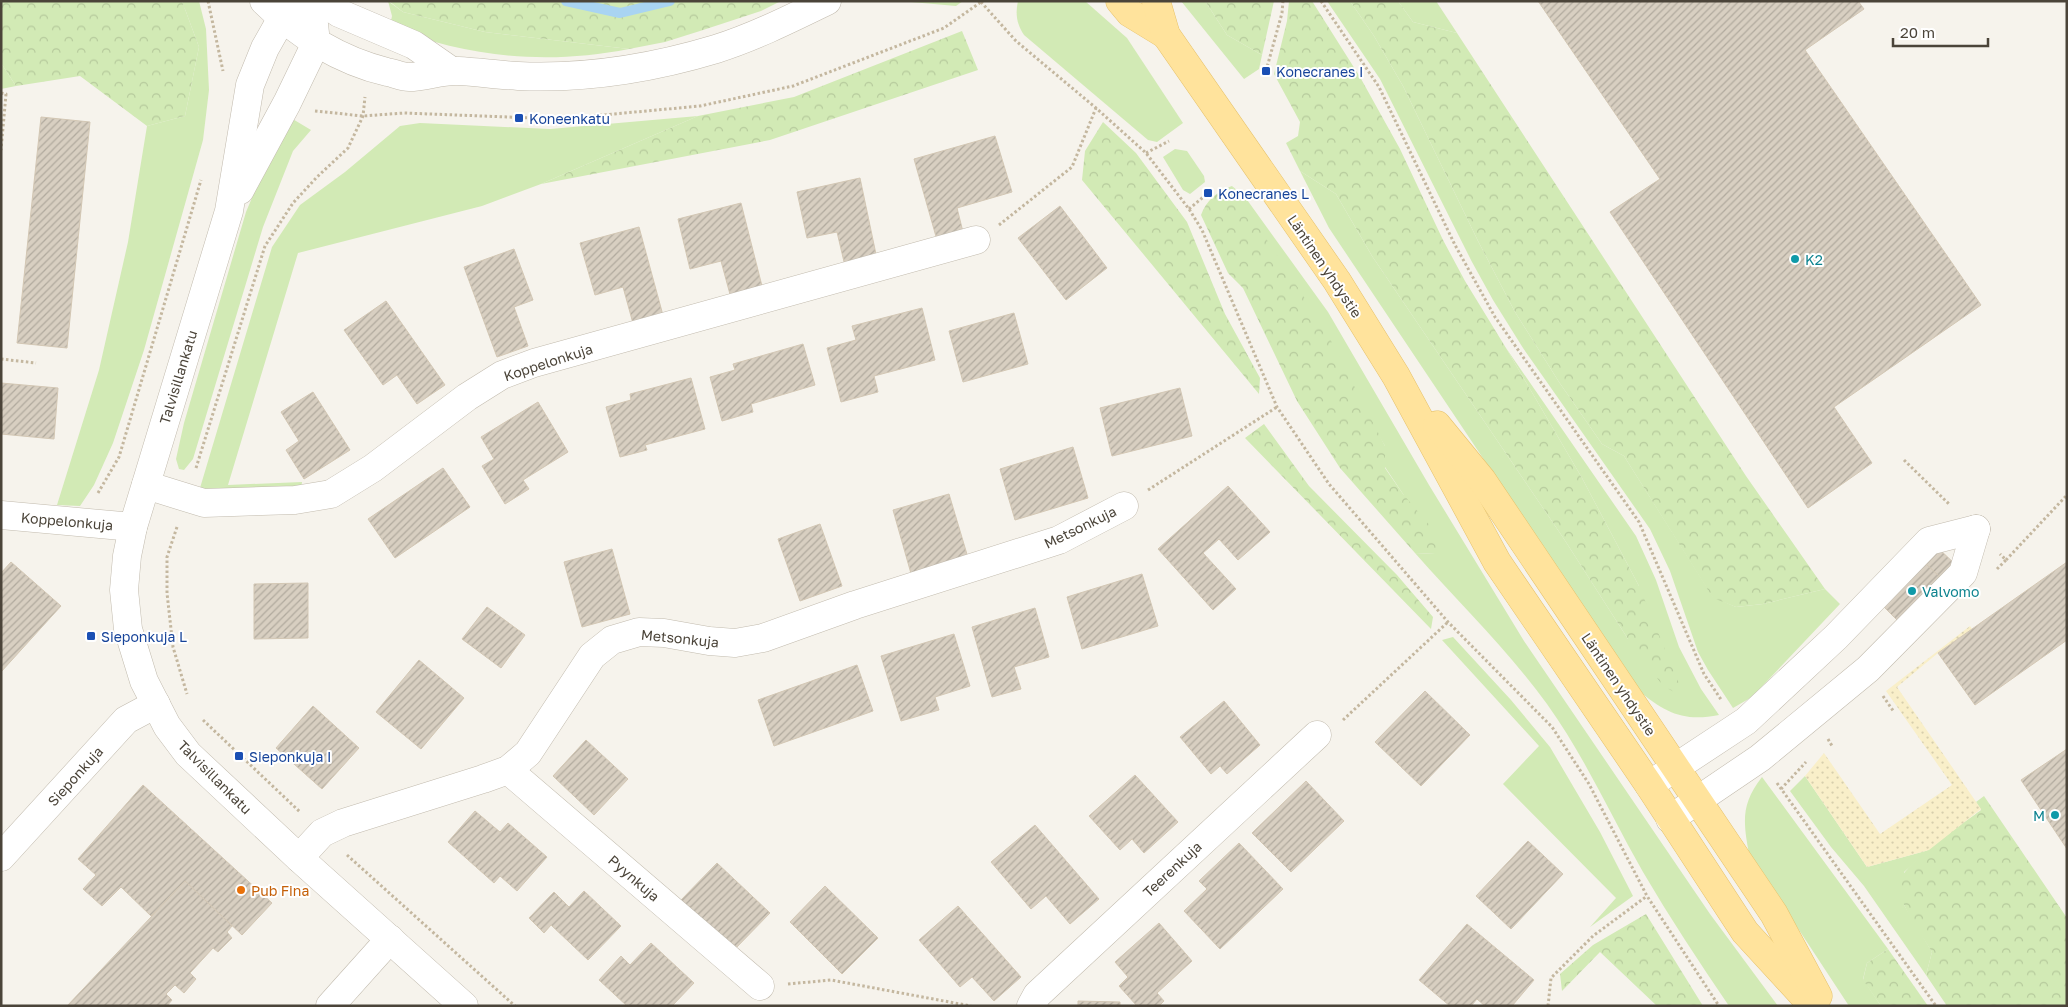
<svg xmlns="http://www.w3.org/2000/svg" width="2068" height="1007" font-family="'Golos Text',sans-serif">
<style>
.grass{fill:#d2eab5}
.forest{fill:url(#forest-crowns)}
.sand{fill:url(#sand-dots)}
.lines{fill:none;stroke-linecap:round;stroke-linejoin:round}
.stream{stroke:#a9d4f2;stroke-width:10}
.building{fill:url(#building-hatch);stroke:#d3c7b4}
.minor-casing{stroke:#c2bbae;stroke-width:29}
.major-casing{stroke:#e6c16a;stroke-width:29}
.path{stroke:#c4b79f;stroke-width:3;stroke-dasharray:2.5 2.5;stroke-linecap:butt}
.minor{stroke:#fff;stroke-width:28}
.major{stroke:#ffe39c;stroke-width:28}
.transit-dot{fill:#1a4fb4;stroke:#fff;stroke-width:2}
.culture-dot{fill:#0f9aa8;stroke:#fff;stroke-width:2}
.food-dot{fill:#e8710a;stroke:#fff;stroke-width:2}
.labels{text-anchor:middle;dominant-baseline:central;stroke-width:4;stroke-linejoin:round;paint-order:stroke}
.transit-label{font-size:14px;fill:#164399;stroke:#fff;text-anchor:start}
.culture-label{font-size:14px;fill:#0d838f;stroke:#fff;text-anchor:start}
.street-label{font-size:14px;fill:#4b4439;stroke:#fff}
.food-label{font-size:14px;fill:#c56008;stroke:#fff;text-anchor:start}
</style>
<defs>
<pattern id="forest-crowns" width="20" height="18" patternUnits="userSpaceOnUse" patternTransform="scale(1.25)"><rect width="20" height="18" fill="#d2eab5"/><path d="M2 6a3 3 0 1 1 6 0M12 15a3 3 0 1 1 6 0" fill="none" stroke="#b6ca9c"/></pattern>
<pattern id="sand-dots" width="8" height="8" patternUnits="userSpaceOnUse" patternTransform="scale(1.25)"><rect width="8" height="8" fill="#f9efc9"/><path d="M2 2h.1M6 6h.1" fill="none" stroke="#d7cead" stroke-width="1.8" stroke-linecap="round"/></pattern>
<pattern id="building-hatch" width="6" height="6" patternUnits="userSpaceOnUse" patternTransform="scale(1.25)"><rect width="6" height="6" fill="#d8cfc1"/><path d="M-1 1l2-2M0 6l6-6M5 7l2-2" fill="none" stroke="#b1aa9e"/></pattern>
</defs>
<rect width="100%" height="100%" fill="#f6f3ec"/>
<!-- grass -->
<g class="grass">
<path d="M 182,1 L 199,1 L 206,29 L 209,90 L 203,140 L 144,350 L 113,443 L 94,485 L 80,506 L 57,505 L 99,370 L 128,242 L 147,126 L 185,116 L 199,47 Z"/>
<path d="M 388,1 L 403,12 L 485,32 L 629,49 C 548,65 466,58 390,26 L 392,16 Z"/>
<path d="M 900,1 L 963,1 L 956,6 Z"/>
<path d="M 1018,1 L 1085,1 L 1127,38 L 1183,123 L 1157,142 L 1148,140 L 1024,35 C 1017,24 1015,15 1018,1 Z"/>
<path d="M 1181,1 L 1205,1 L 1227,35 L 1262,55 L 1259,69 L 1244,79 Z"/>
<path d="M 1327,1 L 1350,1 L 1374,36 L 1403,86 L 1478,241 L 1515,312 L 1559,382 L 1602,444 L 1624,456 L 1713,597 L 1736,607 L 1763,604 L 1825,589 L 1840,604 L 1752,697 L 1733,708 L 1708,670 L 1698,652 L 1670,571 L 1650,529 L 1523,348 L 1493,300 L 1472,262 L 1380,79 Z"/>
<path d="M 1398,1 L 1436,1 L 1457,33 L 1413,22 Z"/>
<path d="M 1,63 L 16,86 L 1,89 Z"/>
<path d="M 698,116 L 541,184 L 482,206 L 298,253 L 228,485 L 302,482 L 301,490 L 206,493 L 200,488 L 272,247 L 300,205 L 345,172 L 400,126 L 420,123 L 550,129 Z"/>
<path d="M 291,118 L 311,130 L 293,151 L 263,227 L 193,459 L 184,470 L 179,469 L 176,459 L 184,423 L 246,212 L 267,162 Z"/>
<path d="M 1175,149 L 1187,151 L 1204,176 L 1205,182 L 1190,194 L 1183,190 L 1163,157 Z"/>
<path d="M 1300,171 L 1336,194 L 1372,256 L 1564,539 L 1628,639 L 1639,586 L 1582,478 L 1506,348 L 1636,536 L 1656,580 L 1679,647 L 1701,689 L 1719,715 C 1684,722 1665,713 1638,690 L 1329,228 Z"/>
<path d="M 1232,186 L 1245,197 L 1328,312 L 1429,485 L 1524,641 L 1710,914 L 1778,1006 L 1729,1006 C 1699,962 1670,918 1643,872 C 1611,816 1585,757 1547,704 C 1508,650 1459,603 1415,553 L 1435,554 L 1403,494 L 1385,467 L 1385,446 Z"/>
<path d="M 1453,637 L 1511,700 L 1550,747 L 1600,832 L 1633,896 L 1590,927 L 1616,898 L 1503,784 L 1539,746 L 1442,640 Z"/>
<path d="M 1805,776 L 1867,867 L 1929,850 L 1904,872 L 1904,905 L 1932,952 L 1926,975 L 1864,886 L 1831,847 L 1790,791 Z"/>
<path d="M 1762,777 L 1888,949 L 1867,963 L 1863,979 L 1881,1006 L 1849,1006 L 1749,854 C 1743,821 1741,804 1762,777 Z"/>
</g>
<!-- forest -->
<g class="forest">
<path d="M 1,1 L 182,1 L 199,47 L 185,116 L 147,126 L 80,76 L 16,86 L 1,63 Z"/>
<path d="M 389,1 L 781,1 L 761,11 L 700,31 L 665,42 L 629,49 L 485,32 L 403,12 Z"/>
<path d="M 1205,1 L 1274,1 L 1262,55 L 1227,35 Z"/>
<path d="M 1289,1 L 1312,1 L 1360,77 L 1400,149 L 1443,240 L 1465,281 L 1506,348 L 1582,478 L 1639,586 L 1685,698 L 1663,686 L 1628,639 L 1564,539 L 1372,256 L 1336,194 L 1300,171 L 1286,143 L 1298,136 L 1300,122 L 1274,74 L 1287,21 Z"/>
<path d="M 1350,1 L 1398,1 L 1413,22 L 1457,33 L 1746,476 L 1825,589 L 1763,604 L 1736,607 L 1713,598 L 1624,456 L 1602,444 L 1559,382 L 1515,312 L 1478,241 L 1403,86 L 1374,36 Z"/>
<path d="M 962,31 L 978,70 L 770,140 L 541,184 L 698,116 L 794,97 Z"/>
<path d="M 1103,122 L 1136,153 L 1187,222 L 1225,314 L 1260,378 L 1259,394 L 1082,180 L 1085,151 Z"/>
<path d="M 1232,186 L 1326,331 L 1385,446 L 1385,468 L 1403,494 L 1437,534 L 1435,554 L 1415,553 L 1340,468 L 1297,401 L 1243,288 L 1228,273 L 1201,215 C 1206,201 1217,191 1232,186 Z"/>
<path d="M 1264,424 L 1309,486 L 1397,575 L 1433,617 L 1431,629 L 1245,438 Z"/>
<path d="M 1984,796 L 2067,918 L 2067,1006 L 1947,1006 L 1926,975 L 1932,952 C 1923,937 1896,900 1899,883 C 1901,866 1965,822 1981,810 L 1976,802 Z"/>
<path d="M 1646,914 L 1703,1006 L 1657,1006 L 1600,952 L 1562,991 L 1560,974 L 1593,945 Z"/>
<path d="M 1888,949 L 1928,1006 L 1881,1006 L 1863,980 L 1867,963 Z"/>
</g>
<!-- sand -->
<path class="sand" d="M 1970,626 L 1972,629 L 1938,653 L 1897,687 L 1981,809 L 1929,850 L 1867,867 L 1805,776 L 1824,753 L 1880,834 L 1952,785 L 1886,691 Z"/>
<g class="lines">
<!-- stream -->
<path class="stream" d="M 566,1 L 620,13 L 670,1"/>
</g>
<!-- building -->
<g class="building">
<path d="M 1538,1 L 1858,1 L 1864,9 L 1805,50 L 1981,305 L 1834,407 L 1872,463 L 1808,508 L 1610,212 L 1660,179 Z"/>
<path d="M 41,117 L 90,122 L 67,348 L 17,343 Z"/>
<path d="M 995,136 L 1012,192 L 957,208 L 963,232 L 937,240 L 914,159 Z"/>
<path d="M 860,178 L 877,259 L 845,266 L 837,232 L 807,238 L 797,192 Z"/>
<path d="M 741,203 L 763,290 L 731,298 L 721,261 L 690,269 L 678,219 Z"/>
<path d="M 1060,206 L 1107,268 L 1066,300 L 1018,238 Z"/>
<path d="M 639,227 L 664,319 L 634,327 L 623,287 L 595,295 L 580,243 Z"/>
<path d="M 514,249 L 533,300 L 514,307 L 528,346 L 497,357 L 464,267 Z"/>
<path d="M 386,301 L 445,385 L 417,404 L 397,375 L 383,385 L 344,330 Z"/>
<path d="M 922,308 L 935,360 L 874,376 L 878,392 L 841,402 L 827,348 L 856,340 L 852,326 Z"/>
<path d="M 1014,313 L 1028,364 L 963,382 L 949,331 Z"/>
<path d="M 803,344 L 815,385 L 751,404 L 753,412 L 722,421 L 710,377 L 735,370 L 733,364 Z"/>
<path d="M 691,378 L 705,429 L 645,445 L 647,450 L 620,457 L 606,407 L 631,400 L 630,394 Z"/>
<path d="M 1,383 L 58,388 L 54,439 L 1,434 Z"/>
<path d="M 1180,388 L 1192,436 L 1112,456 L 1100,408 Z"/>
<path d="M 313,392 L 350,450 L 304,479 L 286,450 L 299,441 L 281,412 Z"/>
<path d="M 538,402 L 568,452 L 523,480 L 529,489 L 505,504 L 482,466 L 494,459 L 481,437 Z"/>
<path d="M 1073,447 L 1088,498 L 1015,520 L 1000,469 Z"/>
<path d="M 443,468 L 470,507 L 395,558 L 368,519 Z"/>
<path d="M 1228,486 L 1270,532 L 1238,560 L 1219,539 L 1203,553 L 1236,589 L 1213,610 L 1158,549 Z"/>
<path d="M 949,494 L 969,561 L 912,577 L 893,510 Z"/>
<path d="M 820,524 L 842,586 L 800,601 L 778,539 Z"/>
<path d="M 1938,548 L 1956,565 L 1902,619 L 1885,602 Z"/>
<path d="M 612,549 L 630,614 L 582,627 L 564,562 Z"/>
<path d="M 1912,551 L 1953,589 L 1911,634 L 1870,593 Z"/>
<path d="M 11,562 L 61,606 L 1,672 L 1,573 Z"/>
<path d="M 2067,562 L 2067,640 L 1975,705 L 1938,653 Z"/>
<path d="M 1142,574 L 1158,626 L 1082,649 L 1067,597 Z"/>
<path d="M 308,583 L 308,638 L 254,639 L 254,584 Z"/>
<path d="M 487,607 L 525,635 L 501,668 L 462,639 Z"/>
<path d="M 1035,608 L 1049,657 L 1014,667 L 1021,689 L 992,697 L 972,627 Z"/>
<path d="M 954,634 L 970,686 L 935,697 L 939,710 L 901,721 L 881,656 Z"/>
<path d="M 419,660 L 464,698 L 421,749 L 376,712 Z"/>
<path d="M 857,665 L 873,711 L 774,746 L 758,700 Z"/>
<path d="M 1425,691 L 1470,735 L 1421,786 L 1375,742 Z"/>
<path d="M 1224,701 L 1260,745 L 1227,774 L 1220,766 L 1211,774 L 1180,737 Z"/>
<path d="M 313,706 L 359,748 L 322,789 L 276,748 Z"/>
<path d="M 586,740 L 628,779 L 594,815 L 553,776 Z"/>
<path d="M 2067,749 L 2067,849 L 2021,780 Z"/>
<path d="M 1135,775 L 1178,822 L 1144,853 L 1132,839 L 1120,850 L 1089,816 Z"/>
<path d="M 1306,781 L 1344,821 L 1291,872 L 1252,833 Z"/>
<path d="M 143,785 L 272,903 L 242,935 L 185,881 L 151,916 L 121,887 L 102,906 L 83,889 L 96,875 L 78,859 Z"/>
<path d="M 475,811 L 500,832 L 508,823 L 547,857 L 517,891 L 500,876 L 494,883 L 448,842 Z"/>
<path d="M 1035,825 L 1099,899 L 1070,924 L 1046,896 L 1031,909 L 991,862 Z"/>
<path d="M 1528,841 L 1563,874 L 1511,929 L 1476,896 Z"/>
<path d="M 1239,843 L 1283,889 L 1220,949 L 1184,911 L 1207,889 L 1199,881 Z"/>
<path d="M 717,863 L 770,913 L 733,951 L 681,900 Z"/>
<path d="M 185,881 L 232,926 L 227,932 L 232,938 L 218,952 L 213,948 L 190,973 L 196,979 L 184,993 L 175,985 L 166,994 L 172,1000 L 167,1006 L 67,1006 Z"/>
<path d="M 825,886 L 878,938 L 842,974 L 790,922 Z"/>
<path d="M 584,891 L 621,926 L 588,960 L 551,925 L 544,933 L 529,918 L 554,892 L 569,907 Z"/>
<path d="M 958,906 L 1021,977 L 994,1001 L 972,977 L 960,987 L 919,940 Z"/>
<path d="M 1159,923 L 1192,961 L 1157,993 L 1164,1001 L 1159,1006 L 1137,1006 L 1119,986 L 1128,977 L 1115,962 Z"/>
<path d="M 1467,924 L 1534,980 L 1512,1006 L 1485,1006 L 1477,999 L 1471,1006 L 1450,1006 L 1419,980 Z"/>
<path d="M 651,943 L 694,983 L 672,1006 L 627,1006 L 599,980 L 621,956 L 630,965 Z"/>
<path d="M 1078,1001 L 1120,1002 L 1120,1006 L 1078,1006 Z"/>
</g>
<g class="lines">
<defs>
<g id="minor">
<path d="M 264,1 C 298,35 341,61 387,72 C 394,73 402,77 409,77 C 426,77 441,70 458,71 C 478,72 498,75 518,76 C 584,79 653,68 716,49 C 754,37 790,19 827,1"/>
<path d="M 303,1 L 282,18 L 265,48 L 250,85 L 229,211 L 133,527 L 127,556 L 124,590 L 128,629 L 144,681 L 167,726 L 188,754 L 299,858 L 464,1006"/>
<path d="M 321,1 L 339,13 L 414,45 L 450,70"/>
<path d="M 240,190 L 287,103 L 316,43 L 314,24"/>
<path d="M 146,485 L 204,503 L 295,500 L 331,494 L 373,468 L 467,397 L 502,375 L 534,363 L 976,240"/>
<path d="M 1,515 L 133,527"/>
<path d="M 508,770 L 760,986"/>
<path d="M 1649,785 L 1746,721 L 1836,637 L 1929,541 L 1976,529"/>
<path d="M 1670,819 L 1760,758 L 1868,669 L 1963,573 L 1976,529"/>
<path d="M 1,857 L 126,720 L 156,704"/>
<path d="M 299,858 L 322,833 L 343,823 L 483,779 L 508,770 L 528,753 L 592,656 L 612,640 L 639,632 L 664,633 L 709,641 L 735,643 L 763,638 L 855,605 L 1059,540 L 1124,506"/>
<path d="M 330,1006 L 390,939"/>
<path d="M 1031,1006 L 1037,995 L 1317,735"/>
</g>
<g id="major">
<path d="M 1120,1 L 1130,13 L 1166,35"/>
<path d="M 1156,1 L 1166,35 L 1337,281 L 1396,376 L 1497,562 L 1649,785 L 1745,932 L 1813,1006"/>
<path d="M 1437,425 L 1482,480 L 1774,914 L 1818,996"/>
</g>
</defs>
<!-- minor casing -->
<use href="#minor" class="minor-casing"/>
<!-- major casing -->
<use href="#major" class="major-casing"/>
<!-- path -->
<g class="path">
<path d="M 208,1 L 223,71"/>
<path d="M 1321,1 L 1379,87 L 1455,245 L 1495,317 L 1639,522 L 1704,674 L 1722,701"/>
<path d="M 981,2 L 1016,41 L 1096,108 L 1146,153 L 1189,209 L 1202,230 L 1277,407 L 1329,484 L 1448,622 L 1552,727 L 1589,784 L 1647,896 L 1719,1006"/>
<path d="M 1266,71 L 1282,13 L 1283,1"/>
<path d="M 1,93 L 6,94 L 1,150"/>
<path d="M 315,111 L 363,116 L 404,113 L 560,119 L 700,106 L 793,86 L 944,28 L 981,2"/>
<path d="M 1146,153 L 1169,141"/>
<path d="M 1189,209 L 1208,193"/>
<path d="M 999,225 L 1072,167 L 1096,108"/>
<path d="M 1,359 L 36,363"/>
<path d="M 1904,460 L 1949,504"/>
<path d="M 196,468 L 265,246 L 293,203 L 317,177 L 348,148 L 363,116 L 365,97"/>
<path d="M 1148,490 L 1277,407"/>
<path d="M 98,493 L 119,457 L 201,180"/>
<path d="M 177,527 L 167,557 L 167,593 L 173,647 L 187,694"/>
<path d="M 2006,560 L 2067,495"/>
<path d="M 1997,569 L 2006,560 L 2000,554"/>
<path d="M 1883,696 L 1894,712"/>
<path d="M 203,720 L 300,812"/>
<path d="M 1343,720 L 1448,622"/>
<path d="M 1828,739 L 1832,746"/>
<path d="M 1777,783 L 1936,1006"/>
<path d="M 1781,789 L 1806,762"/>
<path d="M 347,855 L 515,1006"/>
<path d="M 788,984 L 831,980 L 971,1006"/>
<path d="M 1548,1006 L 1551,978 L 1593,936 L 1647,896"/>
</g>
<!-- minor -->
<use href="#minor" class="minor"/>
<!-- major -->
<use href="#major" class="major"/>
</g>
<!-- markers -->
<g class="transit-dot">
<rect x="1261" y="66" width="10" height="10" rx="2.5"/>
<rect x="514" y="113" width="10" height="10" rx="2.5"/>
<rect x="1203" y="188" width="10" height="10" rx="2.5"/>
<rect x="86" y="631" width="10" height="10" rx="2.5"/>
<rect x="234" y="751" width="10" height="10" rx="2.5"/>
</g>
<g class="culture-dot">
<circle cx="1795" cy="259" r="5"/>
<circle cx="1912" cy="591" r="5"/>
<circle cx="2055" cy="815" r="5"/>
</g>
<circle class="food-dot" cx="241" cy="890" r="5"/>
<g class="labels">
<!-- transit labels -->
<g class="transit-label">
<text x="1276" y="71">Konecranes I</text>
<text x="529" y="118">Koneenkatu</text>
<text x="1218" y="193">Konecranes L</text>
<text x="101" y="636">Sieponkuja L</text>
<text x="249" y="756">Sieponkuja I</text>
</g>
<!-- culture labels -->
<g class="culture-label">
<text x="1805" y="259">K2</text>
<text x="1922" y="591">Valvomo</text>
<text x="2045" y="815" text-anchor="end">M</text>
</g>
<!-- street labels -->
<g class="street-label">
<text transform="translate(1325 266) rotate(56)">Läntinen yhdystie</text>
<text transform="translate(548 362) rotate(-18)">Koppelonkuja</text>
<text transform="translate(178 377) rotate(-73)">Talvisillankatu</text>
<text transform="translate(67 521) rotate(5)">Koppelonkuja</text>
<text transform="translate(1080 527) rotate(-26)">Metsonkuja</text>
<text transform="translate(680 638) rotate(6)">Metsonkuja</text>
<text transform="translate(1619 684) rotate(56)">Läntinen yhdystie</text>
<text transform="translate(75 776) rotate(-48)">Sieponkuja</text>
<text transform="translate(215 777) rotate(45)">Talvisillankatu</text>
<text transform="translate(1172 869) rotate(-43)">Teerenkuja</text>
<text transform="translate(634 878) rotate(41)">Pyynkuja</text>
</g>
<!-- food labels -->
<g class="food-label">
<text x="251" y="890">Pub Fina</text>
</g>
</g>
<!-- border -->
<rect width="2068" height="1007" fill="none" stroke="#4b4439" stroke-width="5"/>
<!-- scale -->
<path d="M1893 38v8h95v-8" fill="none" stroke="#4b4439" stroke-width="2.5"/>
<text x="1900" y="38" font-size="15" fill="#4b4439" stroke="#ffffff" stroke-width="4" paint-order="stroke">20 m</text>
</svg>
